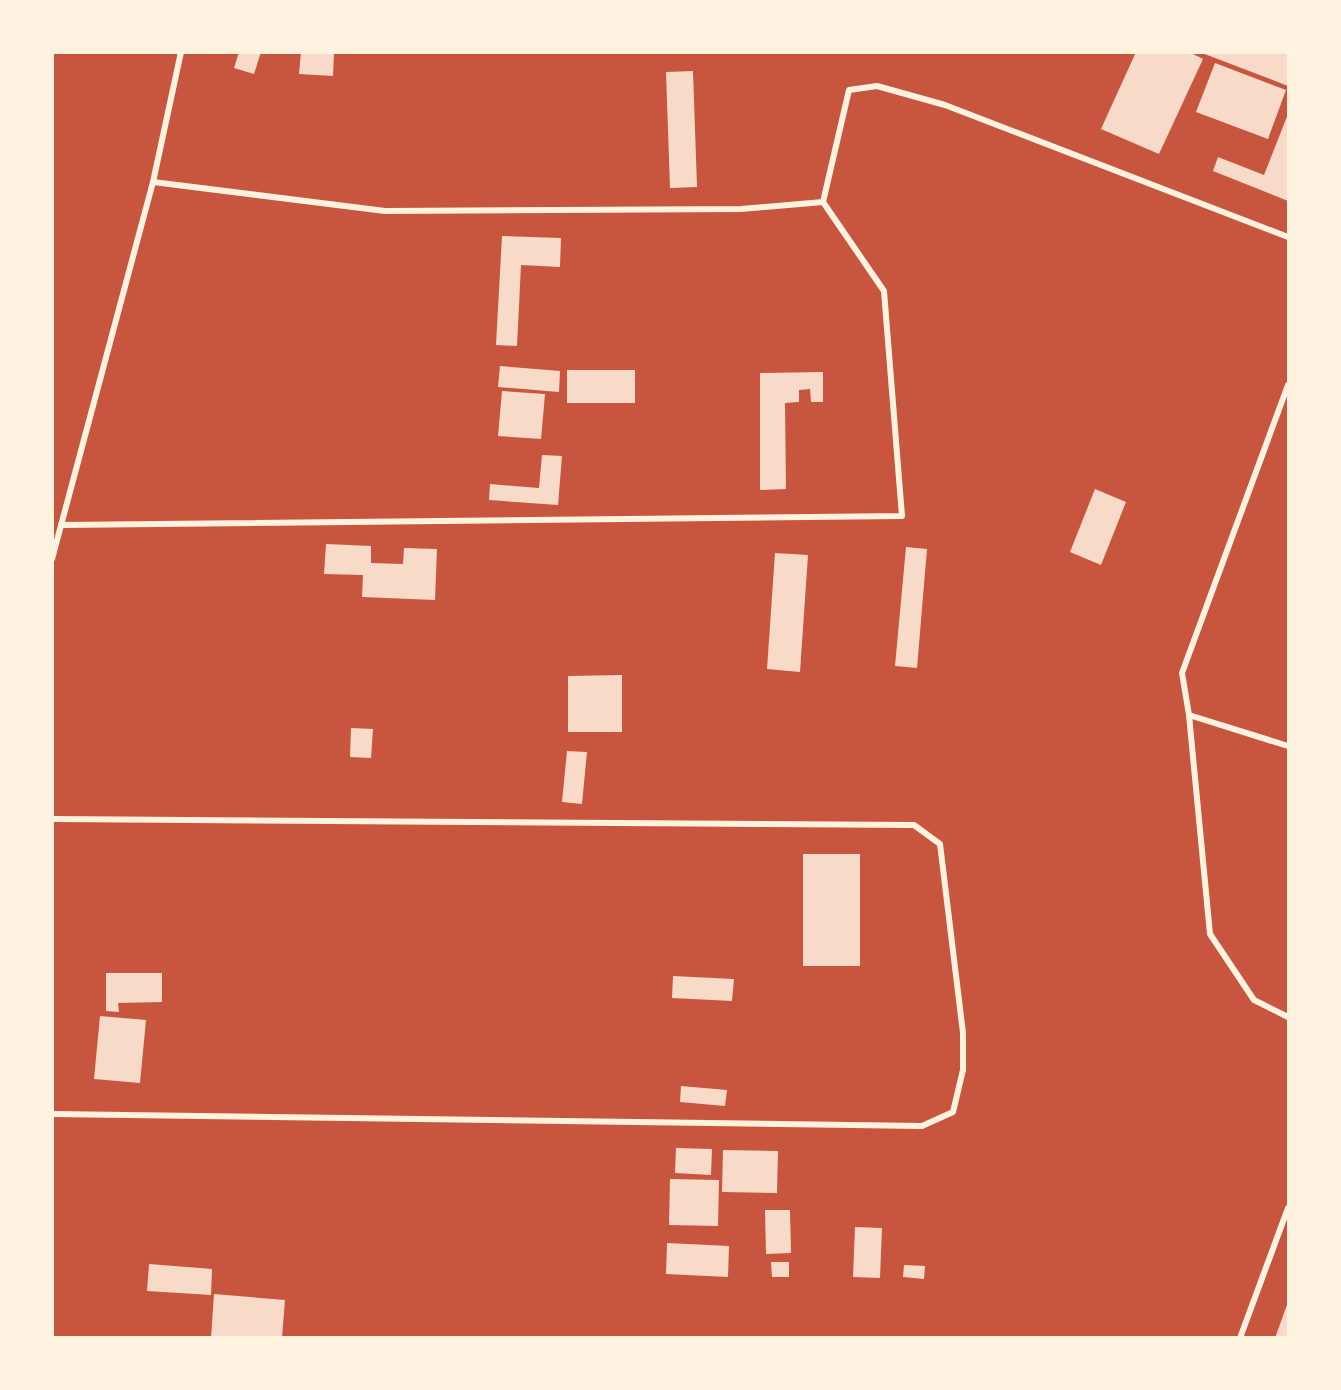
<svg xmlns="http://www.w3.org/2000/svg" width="1341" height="1390" font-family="'Alegreya Sans',sans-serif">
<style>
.building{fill:#f7dbc8}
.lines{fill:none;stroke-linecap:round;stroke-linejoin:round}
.minor{stroke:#fff3e0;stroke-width:6}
</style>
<rect width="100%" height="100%" fill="#c8553d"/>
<!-- building -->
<g class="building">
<path d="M 239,52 L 261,52 L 254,74 L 234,68 Z"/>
<path d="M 301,52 L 334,53 L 333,76 L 299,74 Z"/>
<path d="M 1136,52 L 1189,52 L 1203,59 L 1159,154 L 1101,129 Z"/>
<path d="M 1202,52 L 1288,52 L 1288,86 L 1202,53 Z"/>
<path d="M 1215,63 L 1286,90 L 1268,139 L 1196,112 Z"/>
<path d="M 693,71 L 697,187 L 670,188 L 666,72 Z"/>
<path d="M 1288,114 L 1288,201 L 1213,171 L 1218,157 L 1264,175 Z"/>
<path d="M 502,236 L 561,238 L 560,267 L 521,265 L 517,346 L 496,345 Z"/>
<path d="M 500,366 L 560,371 L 559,392 L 498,387 Z"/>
<rect x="567" y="370" width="68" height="33"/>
<path d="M 823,372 L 823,402 L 811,402 L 810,389 L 799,390 L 799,402 L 785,403 L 786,489 L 760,490 L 760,373 Z"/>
<path d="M 502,391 L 545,394 L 541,439 L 498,436 Z"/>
<path d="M 542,455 L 562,456 L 558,505 L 489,500 L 490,484 L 539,488 Z"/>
<path d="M 1095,489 L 1126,502 L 1101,565 L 1070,552 Z"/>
<path d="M 326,544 L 371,546 L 371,563 L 403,564 L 404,548 L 437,549 L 435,600 L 362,597 L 363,575 L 324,574 Z"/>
<path d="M 906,547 L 927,549 L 917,668 L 895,666 Z"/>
<path d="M 775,553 L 808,555 L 800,672 L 767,669 Z"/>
<path d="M 622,675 L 622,732 L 568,732 L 568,676 Z"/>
<path d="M 351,728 L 373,729 L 371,758 L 350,757 Z"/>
<path d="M 567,751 L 587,752 L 582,804 L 562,802 Z"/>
<rect x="803" y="854" width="57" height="112"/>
<path d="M 106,973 L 162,973 L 162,1002 L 118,1003 L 119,1012 L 106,1011 Z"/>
<path d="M 673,976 L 734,979 L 732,1001 L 672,998 Z"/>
<path d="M 100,1016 L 146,1020 L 140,1083 L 94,1079 Z"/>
<path d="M 681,1086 L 727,1090 L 725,1106 L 680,1102 Z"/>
<path d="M 676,1148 L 712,1149 L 711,1175 L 675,1173 Z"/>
<path d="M 723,1150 L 778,1151 L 777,1193 L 722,1192 Z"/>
<path d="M 670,1179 L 719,1180 L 718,1226 L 669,1225 Z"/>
<path d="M 765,1210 L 790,1210 L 791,1253 L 766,1254 Z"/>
<path d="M 855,1227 L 882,1228 L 880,1278 L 853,1277 Z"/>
<path d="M 667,1243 L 729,1246 L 728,1277 L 666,1274 Z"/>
<path d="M 771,1262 L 789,1262 L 789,1277 L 772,1277 Z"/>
<path d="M 149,1264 L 212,1269 L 211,1295 L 147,1291 Z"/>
<path d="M 904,1265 L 925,1266 L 924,1279 L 903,1277 Z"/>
<path d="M 214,1294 L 285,1300 L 282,1338 L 211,1338 Z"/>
<path d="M 1288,1302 L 1288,1338 L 1275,1338 Z"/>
</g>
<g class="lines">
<!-- minor -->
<g class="minor">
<path d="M 153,182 L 385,211 L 741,209 L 823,202"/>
<path d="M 1288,385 L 1182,673 L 1189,715 L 1210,934 L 1254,1000 L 1288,1017"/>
<path d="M 61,525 L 902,516 L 884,291 L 823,202 L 849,90 L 877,86 L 945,105 L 1288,237"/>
<path d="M 52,559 L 153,182 L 181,52"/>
<path d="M 1189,715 L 1288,746"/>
<path d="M 52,819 L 914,825 L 940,844 L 963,1033 L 963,1070 L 953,1112 L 922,1126 L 52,1114"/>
<path d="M 1240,1338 L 1288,1208"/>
</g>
</g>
<!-- border -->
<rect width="1341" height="1390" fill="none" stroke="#fff3e0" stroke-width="108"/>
</svg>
